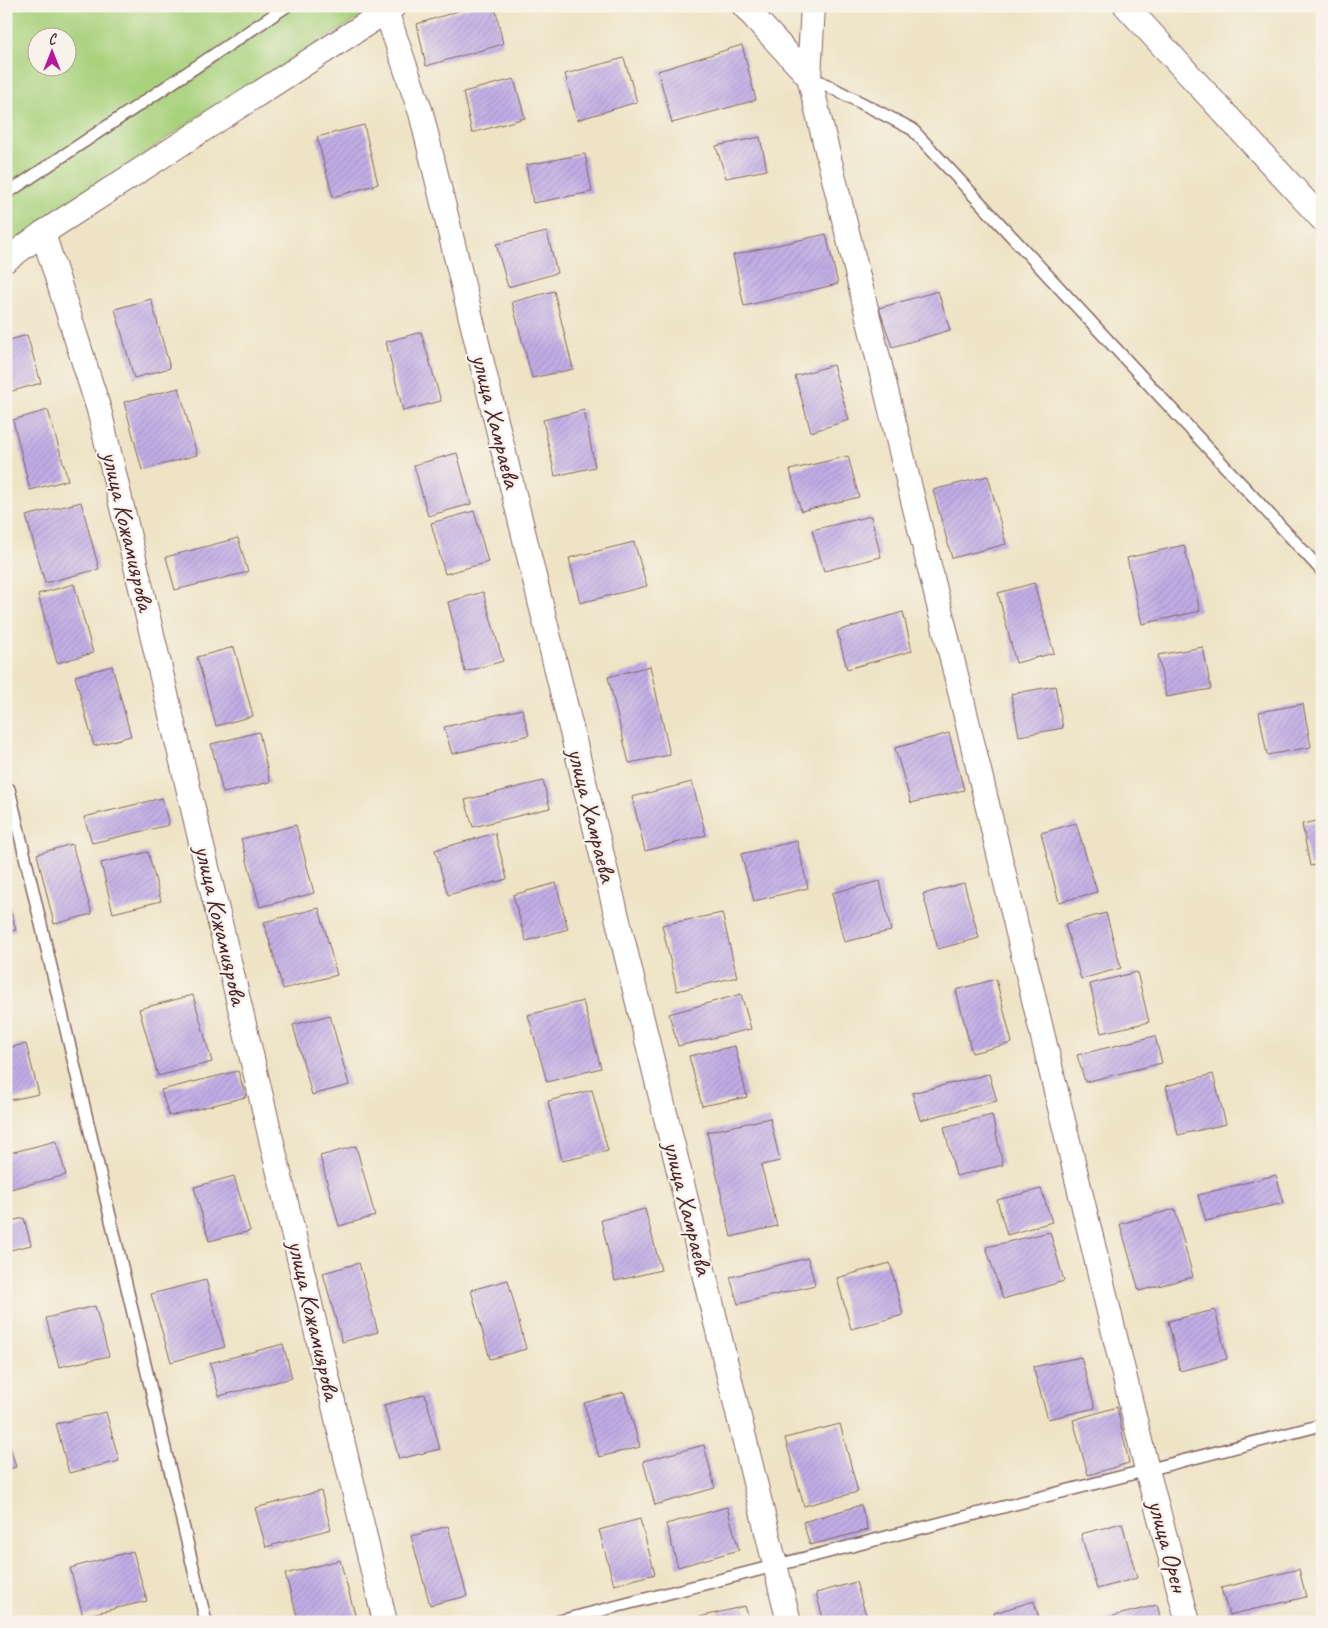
<svg xmlns="http://www.w3.org/2000/svg" width="1328" height="1628" font-family="Caveat,sans-serif">
<style>
.grass{fill:#a9d27d;stroke:#7a7854;fill-rule:evenodd}
.building{fill:url(#building-hatch)}
.lines{fill:none;stroke-linecap:round;stroke-linejoin:round}
.lane-casing{stroke:#836461;stroke-width:14}
.street-casing{stroke:#836461;stroke-width:26}
.lane{stroke:#fff;stroke-width:11}
.street{stroke:#fff;stroke-width:24}
.labels{text-anchor:middle;dominant-baseline:central;stroke-width:4.5;stroke-linejoin:round;paint-order:stroke}
.street-label{font-size:25px;fill:#4a1f2b;stroke:#f7f3e8}
</style>
<defs>
<pattern id="building-hatch" width="6" height="6" patternUnits="userSpaceOnUse" patternTransform="scale(1.25)"><rect width="6" height="6" fill="#c1ade5"/><path d="M-1 1l2-2M0 6l6-6M5 7l2-2" fill="none" stroke="#a794c5"/></pattern>
</defs>
<rect width="100%" height="100%" fill="#f7f3e8"/>
<filter id="ink" filterUnits="userSpaceOnUse"><feTurbulence type="fractalNoise" baseFrequency=".02" numOctaves="2"/><feDisplacementMap in="SourceGraphic" scale="10" xChannelSelector="R" yChannelSelector="G"/><feConvolveMatrix kernelMatrix="1 2 1 2 8 2 1 2 1" color-interpolation-filters="sRGB"/></filter>
<filter id="wash" filterUnits="userSpaceOnUse"><feTurbulence type="fractalNoise" baseFrequency=".0096" numOctaves="4" result="noise"/><feDisplacementMap in="SourceGraphic" scale="20" xChannelSelector="R" yChannelSelector="G"/><feGaussianBlur stdDeviation="1.12" result="paint"/><feColorMatrix in="noise" values="0 0 0 0 0 0 0 0 0 0 0 0 0 0 0 0 0 1.4 0 .05"/><feComposite in="paint" operator="in"/></filter>
<g filter="url(#wash)">
<rect width="100%" height="100%" fill="#eee3c5"/>
<!-- grass -->
<path class="grass" d="M 6,6 L 379,6 L 202,114 L 6,250 ZM 38,38 L 68,38 L 68,68 L 38,68 Z"/>
<g id="blocks">
<!-- building -->
<g class="building">
<path d="M 474,6 L 495,6 L 503,44 L 426,66 L 417,24 Z"/>
<path d="M 742,45 L 756,100 L 672,123 L 658,71 Z"/>
<path d="M 624,58 L 637,102 L 577,120 L 565,74 Z"/>
<path d="M 514,79 L 525,118 L 472,133 L 463,92 Z"/>
<path d="M 364,125 L 378,184 L 333,197 L 317,137 Z"/>
<path d="M 760,137 L 767,170 L 726,178 L 716,146 Z"/>
<path d="M 585,154 L 592,192 L 533,203 L 526,165 Z"/>
<path d="M 547,232 L 557,273 L 508,287 L 496,244 Z"/>
<path d="M 826,234 L 838,284 L 744,306 L 733,255 Z"/>
<path d="M 554,291 L 573,369 L 532,378 L 512,302 Z"/>
<path d="M 938,291 L 950,330 L 892,347 L 879,308 Z"/>
<path d="M 151,299 L 170,368 L 134,378 L 115,309 Z"/>
<path d="M 421,332 L 441,401 L 403,411 L 386,342 Z"/>
<path d="M 27,335 L 41,383 L 9,392 L 6,382 L 6,341 Z"/>
<path d="M 833,365 L 849,420 L 811,432 L 795,376 Z"/>
<path d="M 179,388 L 197,455 L 142,470 L 124,402 Z"/>
<path d="M 48,410 L 68,480 L 30,490 L 13,420 Z"/>
<path d="M 584,410 L 595,467 L 555,476 L 543,420 Z"/>
<path d="M 457,453 L 471,504 L 428,516 L 414,465 Z"/>
<path d="M 848,456 L 859,497 L 801,511 L 790,470 Z"/>
<path d="M 988,476 L 1006,544 L 952,558 L 933,490 Z"/>
<path d="M 81,502 L 99,569 L 45,583 L 26,516 Z"/>
<path d="M 474,511 L 488,562 L 445,574 L 431,523 Z"/>
<path d="M 871,516 L 881,557 L 824,571 L 812,530 Z"/>
<path d="M 238,538 L 248,572 L 175,590 L 166,557 Z"/>
<path d="M 634,542 L 647,586 L 580,603 L 569,558 Z"/>
<path d="M 1184,545 L 1200,611 L 1142,624 L 1127,558 Z"/>
<path d="M 1034,583 L 1054,653 L 1016,663 L 998,593 Z"/>
<path d="M 74,584 L 93,653 L 57,663 L 38,594 Z"/>
<path d="M 483,592 L 503,661 L 465,672 L 448,602 Z"/>
<path d="M 903,612 L 912,651 L 847,669 L 837,631 Z"/>
<path d="M 234,647 L 253,716 L 216,726 L 197,657 Z"/>
<path d="M 1203,647 L 1211,689 L 1166,697 L 1158,655 Z"/>
<path d="M 112,666 L 131,736 L 94,746 L 75,676 Z"/>
<path d="M 650,666 L 670,755 L 629,763 L 608,677 Z"/>
<path d="M 1055,686 L 1063,728 L 1019,736 L 1011,694 Z"/>
<path d="M 1303,704 L 1311,747 L 1267,755 L 1259,712 Z"/>
<path d="M 522,709 L 529,735 L 452,754 L 444,727 Z"/>
<path d="M 259,732 L 270,782 L 223,793 L 211,744 Z"/>
<path d="M 949,733 L 964,790 L 911,803 L 895,748 Z"/>
<path d="M 543,781 L 550,808 L 473,827 L 465,800 Z"/>
<path d="M 692,782 L 706,835 L 645,851 L 632,797 Z"/>
<path d="M 162,798 L 169,825 L 92,843 L 84,817 Z"/>
<path d="M 1322,820 L 1322,864 L 1310,866 L 1302,824 Z"/>
<path d="M 1076,823 L 1097,892 L 1059,902 L 1041,833 Z"/>
<path d="M 296,825 L 314,893 L 260,907 L 241,839 Z"/>
<path d="M 495,833 L 507,879 L 448,895 L 435,850 Z"/>
<path d="M 797,841 L 808,888 L 754,901 L 741,854 Z"/>
<path d="M 72,844 L 92,914 L 54,924 L 37,854 Z"/>
<path d="M 148,852 L 161,901 L 113,913 L 101,863 Z"/>
<path d="M 880,881 L 891,931 L 844,942 L 832,893 Z"/>
<path d="M 556,883 L 568,929 L 526,941 L 513,895 Z"/>
<path d="M 964,883 L 979,938 L 938,949 L 923,894 Z"/>
<path d="M 6,896 L 16,930 L 6,933 Z"/>
<path d="M 319,908 L 337,975 L 283,989 L 264,922 Z"/>
<path d="M 722,913 L 737,977 L 677,991 L 662,925 Z"/>
<path d="M 1106,913 L 1121,968 L 1081,979 L 1065,924 Z"/>
<path d="M 1137,972 L 1149,1022 L 1101,1033 L 1090,984 Z"/>
<path d="M 996,979 L 1012,1043 L 972,1053 L 956,990 Z"/>
<path d="M 741,994 L 751,1029 L 678,1046 L 669,1014 Z"/>
<path d="M 193,995 L 212,1062 L 158,1076 L 139,1009 Z"/>
<path d="M 583,1001 L 601,1068 L 547,1082 L 528,1015 Z"/>
<path d="M 330,1015 L 349,1085 L 312,1095 L 293,1025 Z"/>
<path d="M 1155,1036 L 1162,1063 L 1085,1082 L 1077,1055 Z"/>
<path d="M 26,1044 L 39,1094 L 6,1101 L 6,1048 Z"/>
<path d="M 735,1046 L 747,1097 L 702,1106 L 689,1056 Z"/>
<path d="M 238,1071 L 246,1097 L 169,1116 L 161,1090 Z"/>
<path d="M 989,1074 L 997,1101 L 920,1120 L 912,1093 Z"/>
<path d="M 1213,1074 L 1226,1124 L 1178,1135 L 1166,1086 Z"/>
<path d="M 592,1090 L 608,1151 L 562,1161 L 548,1101 Z"/>
<path d="M 992,1115 L 1003,1165 L 956,1176 L 944,1127 Z"/>
<path d="M 770,1118 L 780,1161 L 761,1165 L 777,1226 L 731,1237 L 707,1132 Z"/>
<path d="M 56,1141 L 66,1175 L 6,1190 L 6,1154 Z"/>
<path d="M 356,1146 L 375,1216 L 339,1226 L 320,1156 Z"/>
<path d="M 1276,1175 L 1284,1203 L 1206,1221 L 1198,1195 Z"/>
<path d="M 234,1176 L 250,1231 L 209,1241 L 194,1187 Z"/>
<path d="M 1041,1189 L 1052,1222 L 1007,1235 L 997,1200 Z"/>
<path d="M 645,1209 L 661,1270 L 615,1281 L 601,1220 Z"/>
<path d="M 1175,1209 L 1193,1277 L 1139,1291 L 1120,1224 Z"/>
<path d="M 24,1218 L 31,1245 L 6,1251 L 6,1222 Z"/>
<path d="M 1050,1232 L 1064,1281 L 1003,1299 L 986,1247 Z"/>
<path d="M 808,1258 L 815,1285 L 738,1304 L 730,1277 Z"/>
<path d="M 359,1263 L 378,1332 L 342,1342 L 323,1273 Z"/>
<path d="M 890,1263 L 903,1315 L 851,1329 L 837,1278 Z"/>
<path d="M 206,1280 L 225,1347 L 171,1362 L 151,1294 Z"/>
<path d="M 508,1280 L 526,1349 L 490,1359 L 471,1290 Z"/>
<path d="M 95,1306 L 109,1356 L 59,1367 L 46,1318 Z"/>
<path d="M 1215,1310 L 1227,1359 L 1180,1371 L 1168,1321 Z"/>
<path d="M 283,1344 L 292,1378 L 219,1396 L 210,1363 Z"/>
<path d="M 1081,1357 L 1095,1408 L 1048,1419 L 1033,1367 Z"/>
<path d="M 624,1392 L 640,1447 L 599,1457 L 584,1403 Z"/>
<path d="M 425,1394 L 440,1449 L 399,1459 L 384,1405 Z"/>
<path d="M 1117,1407 L 1129,1463 L 1088,1475 L 1073,1420 Z"/>
<path d="M 106,1412 L 119,1461 L 69,1473 L 56,1424 Z"/>
<path d="M 840,1424 L 858,1492 L 804,1506 L 785,1438 Z"/>
<path d="M 6,1434 L 16,1467 L 6,1470 Z"/>
<path d="M 704,1445 L 715,1488 L 655,1505 L 643,1461 Z"/>
<path d="M 321,1491 L 331,1529 L 266,1547 L 255,1508 Z"/>
<path d="M 861,1505 L 868,1530 L 810,1545 L 803,1522 Z"/>
<path d="M 727,1507 L 739,1550 L 678,1567 L 666,1524 Z"/>
<path d="M 640,1519 L 655,1574 L 614,1585 L 599,1530 Z"/>
<path d="M 1122,1523 L 1137,1578 L 1097,1589 L 1081,1534 Z"/>
<path d="M 448,1526 L 467,1596 L 430,1605 L 411,1536 Z"/>
<path d="M 133,1551 L 147,1601 L 83,1616 L 70,1568 Z"/>
<path d="M 340,1560 L 357,1622 L 299,1622 L 285,1574 Z"/>
<path d="M 1299,1569 L 1306,1597 L 1229,1615 L 1221,1588 Z"/>
<path d="M 856,1582 L 868,1622 L 824,1622 L 816,1593 Z"/>
<path d="M 1034,1601 L 1040,1622 L 996,1622 L 994,1613 Z"/>
<path d="M 1157,1605 L 1162,1622 L 1094,1622 L 1094,1621 Z"/>
<path d="M 745,1606 L 750,1622 L 684,1622 L 684,1621 Z"/>
</g>
</g>
</g>
<g filter="url(#ink)">
<use href="#blocks" fill-opacity="0" stroke="#836461" stroke-width="1"/>
<g class="lines">
<defs>
<g id="lane">
<path d="M 811,77 L 912,129 L 1322,571"/>
<path d="M 6,194 L 287,6"/>
<path d="M 9,789 L 206,1622"/>
<path d="M 556,1622 L 1322,1425"/>
</g>
<g id="street">
<path d="M 744,6 L 809,77"/>
<path d="M 813,6 L 809,77 L 957,679 L 1147,1470 L 1188,1622"/>
<path d="M 1126,6 L 1322,219"/>
<path d="M 386,11 L 421,113 L 789,1622"/>
<path d="M 43,233 L 99,410 L 385,1622"/>
<path d="M 6,260 L 43,233 L 394,6"/>
</g>
</defs>
<!-- lane casing -->
<use href="#lane" class="lane-casing"/>
<!-- street casing -->
<use href="#street" class="street-casing"/>
<!-- lane -->
<use href="#lane" class="lane"/>
<!-- street -->
<use href="#street" class="street"/>
</g>
</g>
<g class="labels">
<!-- street labels -->
<g class="street-label">
<text transform="translate(496 421) rotate(76)">улица Хамраева</text>
<text transform="translate(128 531) rotate(77)">улица Кожамиярова</text>
<text transform="translate(592 815) rotate(76)">улица Хамраева</text>
<text transform="translate(221 925) rotate(77)">улица Кожамиярова</text>
<text transform="translate(688 1208) rotate(76)">улица Хамраева</text>
<text transform="translate(314 1320) rotate(77)">улица Кожамиярова</text>
<text transform="translate(1168 1546) rotate(75)">улица Орен</text>
</g>
</g>
<!-- margin -->
<rect width="1328" height="1628" fill="none" stroke="#f7f3e8" stroke-width="25"/>
<!-- north arrow -->
<g transform="translate(52 52)"><circle r="24" fill="#f7f3e8" stroke="#b29e9c"/>
<path d="M0-4L9 19L0 12L-9 19Z" fill="#b5179e"/>
<text y="-8" font-size="14" font-weight="bold" text-anchor="middle" fill="#4a1f2b">С</text>
</g>
</svg>
